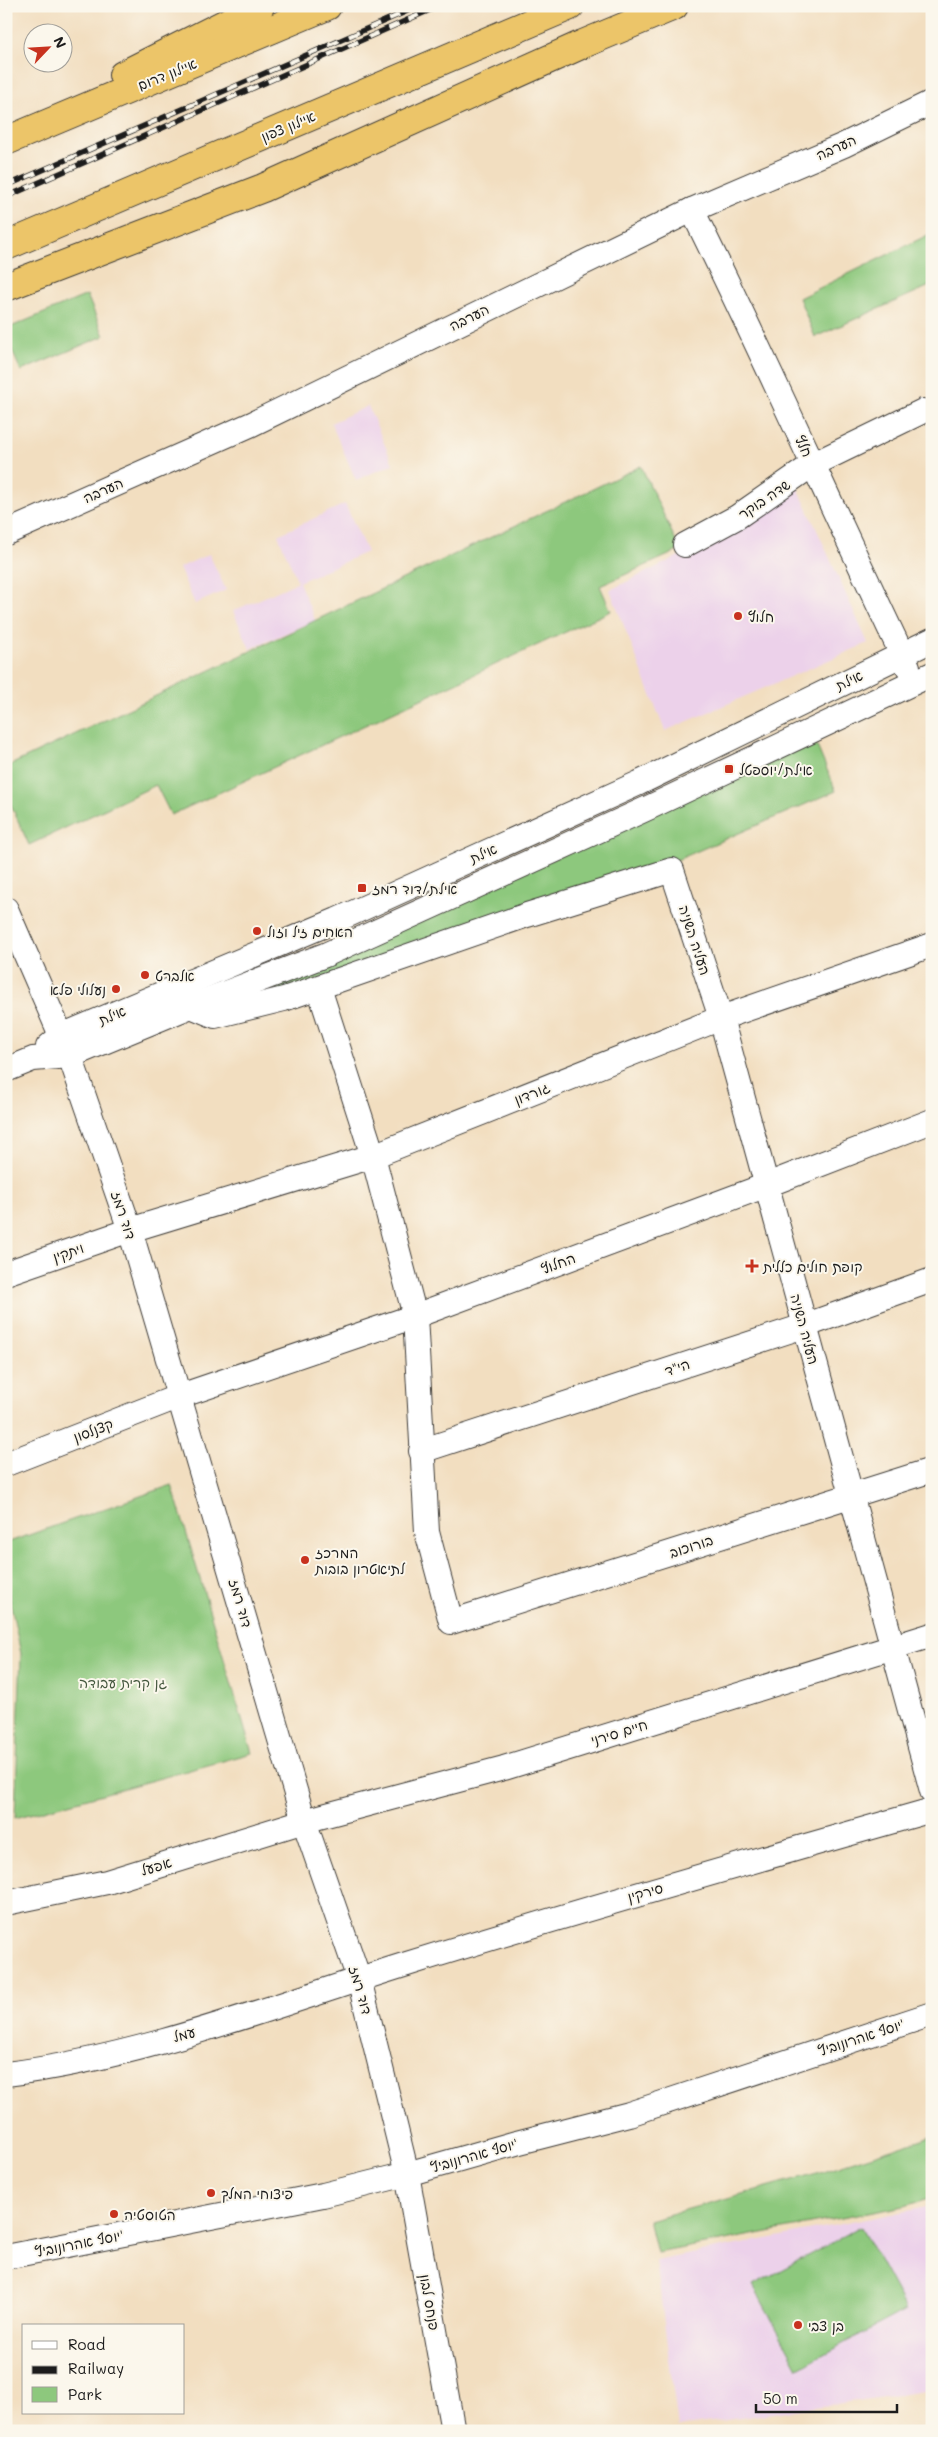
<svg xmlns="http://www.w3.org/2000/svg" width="938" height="2437" font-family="Mali,'Playpen Sans Hebrew',sans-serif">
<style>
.built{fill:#ecd1ea}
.green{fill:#8dc87d;stroke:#54724c}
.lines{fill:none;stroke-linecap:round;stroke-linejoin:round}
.minor-casing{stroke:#3c3935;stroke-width:26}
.highway-casing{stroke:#3c3935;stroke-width:30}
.minor{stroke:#fff;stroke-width:24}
.highway{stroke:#ecc569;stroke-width:28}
.rail-casing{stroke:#1c1c1c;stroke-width:5.5}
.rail{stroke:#fbf7ec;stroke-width:4;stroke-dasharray:11;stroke-linecap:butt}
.poi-dot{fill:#c8321e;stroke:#fbf7ec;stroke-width:2}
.labels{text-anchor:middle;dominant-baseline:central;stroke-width:4;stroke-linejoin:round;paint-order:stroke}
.street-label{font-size:14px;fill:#1c1c1c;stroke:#fbf7ec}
.poi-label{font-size:14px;fill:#1c1c1c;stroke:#fbf7ec;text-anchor:start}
.park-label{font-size:14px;fill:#44583e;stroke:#fbf7ec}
</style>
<rect width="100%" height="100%" fill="#fbf7ec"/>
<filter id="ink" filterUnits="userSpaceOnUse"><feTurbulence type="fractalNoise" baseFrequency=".02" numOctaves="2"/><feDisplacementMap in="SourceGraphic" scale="10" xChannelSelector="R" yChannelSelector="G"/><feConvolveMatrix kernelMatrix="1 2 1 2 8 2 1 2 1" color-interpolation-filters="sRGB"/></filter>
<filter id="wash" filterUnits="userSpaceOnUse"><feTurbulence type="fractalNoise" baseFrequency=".0096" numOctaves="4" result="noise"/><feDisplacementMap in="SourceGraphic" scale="20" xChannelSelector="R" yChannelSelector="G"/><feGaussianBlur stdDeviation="1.12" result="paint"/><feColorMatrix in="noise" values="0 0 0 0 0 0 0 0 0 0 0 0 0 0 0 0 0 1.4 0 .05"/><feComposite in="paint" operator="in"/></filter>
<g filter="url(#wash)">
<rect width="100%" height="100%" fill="#f2dec0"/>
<!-- built -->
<g class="built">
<path d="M 368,406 L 393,464 L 356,480 L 331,423 Z"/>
<path d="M 798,488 L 868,643 L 665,731 L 610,590 L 760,516 Z"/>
<path d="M 345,504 L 367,552 L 299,582 L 315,620 L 250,649 L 233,611 L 298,582 L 278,535 Z"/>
<path d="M 209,554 L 226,590 L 195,604 L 179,568 Z"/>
<path d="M 932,2206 L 932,2390 L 678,2427 L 656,2261 Z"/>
</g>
<!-- green -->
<g class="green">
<path d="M 932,233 L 932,285 L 815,337 L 799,298 Z"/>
<path d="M 87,295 L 104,336 L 21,371 L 6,337 L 6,329 Z"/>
<path d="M 641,466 L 680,550 L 600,586 L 611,611 L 171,815 L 156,785 L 29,845 L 6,794 L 6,767 Z"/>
<path d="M 814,739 L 836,791 L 640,876 L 218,1012 Z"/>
<path d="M 172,1485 L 252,1753 L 15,1818 L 21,1654 L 6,1581 L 6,1543 Z"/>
<path d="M 932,2136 L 932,2197 L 905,2206 L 657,2253 L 649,2220 L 817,2173 Z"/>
<path d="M 861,2227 L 906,2310 L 798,2368 L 753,2285 Z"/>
</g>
</g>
<g filter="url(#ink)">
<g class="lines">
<defs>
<g id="minor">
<path d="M 692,210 C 767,361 835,515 908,667"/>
<path d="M 6,533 L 252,424 L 692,210 L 844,145 L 932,102"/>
<path d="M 685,545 L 737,517 L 812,465 L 923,411"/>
<path d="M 6,909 L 70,1056 L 130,1230 L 304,1821 L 359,1979 L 407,2174 L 453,2431"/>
<path d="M 319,988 L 373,1156 L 415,1316 L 427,1532 L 451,1622 L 932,1470"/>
<path d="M 191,1006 L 215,1016 L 284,999 L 527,915 L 672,870 L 721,1018 L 932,1791"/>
<path d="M 48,1047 L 61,1036 L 337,920 L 639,783 L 932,640"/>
<path d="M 6,1070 L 33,1059 L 70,1056 L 191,1006 L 325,955 L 648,808 L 932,674"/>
<path d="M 6,1273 L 130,1230 L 373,1156 L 721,1018 L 932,945"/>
<path d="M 421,1451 L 804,1326 L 932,1280"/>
<path d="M 6,1464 L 180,1396 L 415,1316 L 767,1185 L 932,1121"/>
<path d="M 6,1903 L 107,1882 L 304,1821 L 504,1768 L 932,1635"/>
<path d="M 6,2074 C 140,2058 278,2004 407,1964 C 581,1910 756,1860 932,1810"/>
<path d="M 6,2257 L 323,2195 L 407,2174 L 516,2143 L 629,2114 L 932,2014"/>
</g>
<g id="highway">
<path d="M 123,75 L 260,6"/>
<path d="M 6,141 L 327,6"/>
<path d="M 6,246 L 570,6"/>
<path d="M 6,287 L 263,188 L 583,44 L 674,6"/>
</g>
</defs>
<!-- minor casing -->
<use href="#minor" class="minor-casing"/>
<!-- highway casing -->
<use href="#highway" class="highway-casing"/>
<!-- minor -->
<use href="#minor" class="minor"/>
<!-- highway -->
<use href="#highway" class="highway"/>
<defs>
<g id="rail">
<path d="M 6,186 L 419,6"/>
<path d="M 6,197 L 439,6"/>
</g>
</defs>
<!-- rail casing -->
<use href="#rail" class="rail-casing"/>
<!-- rail -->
<use href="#rail" class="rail"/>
</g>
</g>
<!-- markers -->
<g class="poi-dot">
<circle cx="738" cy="616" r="5"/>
<rect x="724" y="764" width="10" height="10" rx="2.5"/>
<rect x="357" y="883" width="10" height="10" rx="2.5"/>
<circle cx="257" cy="931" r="5"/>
<circle cx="145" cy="975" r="5"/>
<circle cx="116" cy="989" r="5"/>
<path d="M749.5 1258.5h5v5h5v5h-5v5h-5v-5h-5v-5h5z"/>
<circle cx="305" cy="1560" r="5"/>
<circle cx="211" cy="2193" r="5"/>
<circle cx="114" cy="2214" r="5"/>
<circle cx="798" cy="2325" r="5"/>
</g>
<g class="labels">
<!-- street labels -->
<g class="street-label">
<text transform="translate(167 74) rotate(-22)">איילון דרום</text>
<text transform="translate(288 126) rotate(-23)">איילון צפון</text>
<text transform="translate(836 147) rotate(-24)">הערבה</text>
<text transform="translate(469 317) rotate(-26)">הערבה</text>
<text transform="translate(804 446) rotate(66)">חלץ</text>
<text transform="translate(103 490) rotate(-24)">הערבה</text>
<text transform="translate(764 499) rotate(-34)">שדה בוקר</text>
<text transform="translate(849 680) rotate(-26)">אילת</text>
<text transform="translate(483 853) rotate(-24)">אילת</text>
<text transform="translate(695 940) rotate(72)">העליה השניה</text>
<text transform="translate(112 1015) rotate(-23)">אילת</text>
<text transform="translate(532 1093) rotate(-22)">גורדון</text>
<text transform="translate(124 1215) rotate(72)">דוד רמז</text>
<text transform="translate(68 1252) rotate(-19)">ויתקין</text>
<text transform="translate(558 1263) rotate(-20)">החלוץ</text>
<text transform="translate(805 1329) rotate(75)">העליה השניה</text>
<text transform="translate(677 1367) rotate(-18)">הי"ד</text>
<text transform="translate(93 1430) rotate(-21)">קצנלסון</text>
<text transform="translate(691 1546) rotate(-18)">בורוכוב</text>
<text transform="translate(241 1603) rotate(74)">דוד רמז</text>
<text transform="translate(619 1732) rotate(-17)">חיים סירני</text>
<text transform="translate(156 1866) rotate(-17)">אפעל</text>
<text transform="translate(645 1892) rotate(-16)">סירקין</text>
<text transform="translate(361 1990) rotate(74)">דוד רמז</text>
<text transform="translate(184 2034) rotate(-15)">עמל</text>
<text transform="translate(861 2037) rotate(-18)">יוסף אהרונוביץ'</text>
<text transform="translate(474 2155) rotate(-16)">יוסף אהרונוביץ'</text>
<text transform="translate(79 2243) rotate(-11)">יוסף אהרונוביץ'</text>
<text transform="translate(430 2302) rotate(80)">פנחס לבון</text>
</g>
<!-- poi labels -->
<g class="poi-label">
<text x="748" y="616">חלוץ</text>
<text x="739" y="769">אילת/יוספטל</text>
<text x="372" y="888">אילת/דוד רמז</text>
<text x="267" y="931">האחים זיל וזול</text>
<text x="155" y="975">אלברט</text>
<text x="106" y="989" text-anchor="end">נעלולי פלא</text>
<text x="763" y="1266">קופת חולים כללית</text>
<text x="315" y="1552">המרכז<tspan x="315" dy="16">לתיאטרון בובות</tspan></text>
<text x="221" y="2193">פיצוחי המלך</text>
<text x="124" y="2214">הטוסטיה</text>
<text x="808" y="2325">בן צבי</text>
</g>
<!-- park labels -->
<g class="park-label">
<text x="123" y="1682">גן קרית עבודה</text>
</g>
</g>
<!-- margin -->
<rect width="938" height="2437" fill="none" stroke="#fbf7ec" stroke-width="25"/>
<!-- legend -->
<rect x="22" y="2324" width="162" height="90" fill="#fbf7ec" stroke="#a29f99"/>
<rect x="32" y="2341" width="25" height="8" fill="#ffffff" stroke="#a29f99"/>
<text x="68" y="2350" font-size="15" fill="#1c1c1c">Road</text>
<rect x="32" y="2366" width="25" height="8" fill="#1c1c1c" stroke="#a29f99"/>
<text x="68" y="2374" font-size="15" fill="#1c1c1c">Railway</text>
<rect x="32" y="2387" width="25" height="15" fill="#8dc87d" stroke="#a29f99"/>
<text x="68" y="2400" font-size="15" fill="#1c1c1c">Park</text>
<!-- north arrow -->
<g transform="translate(48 48) rotate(65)"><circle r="24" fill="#fbf7ec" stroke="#a29f99"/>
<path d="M0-4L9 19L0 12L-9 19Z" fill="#c8321e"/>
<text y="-8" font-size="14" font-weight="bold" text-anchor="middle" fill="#1c1c1c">N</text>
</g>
<!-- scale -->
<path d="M756 2404v8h141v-8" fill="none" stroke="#1c1c1c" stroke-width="2.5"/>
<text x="763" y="2404" font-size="15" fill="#1c1c1c" stroke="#fbf7ec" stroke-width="4" paint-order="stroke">50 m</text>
</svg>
